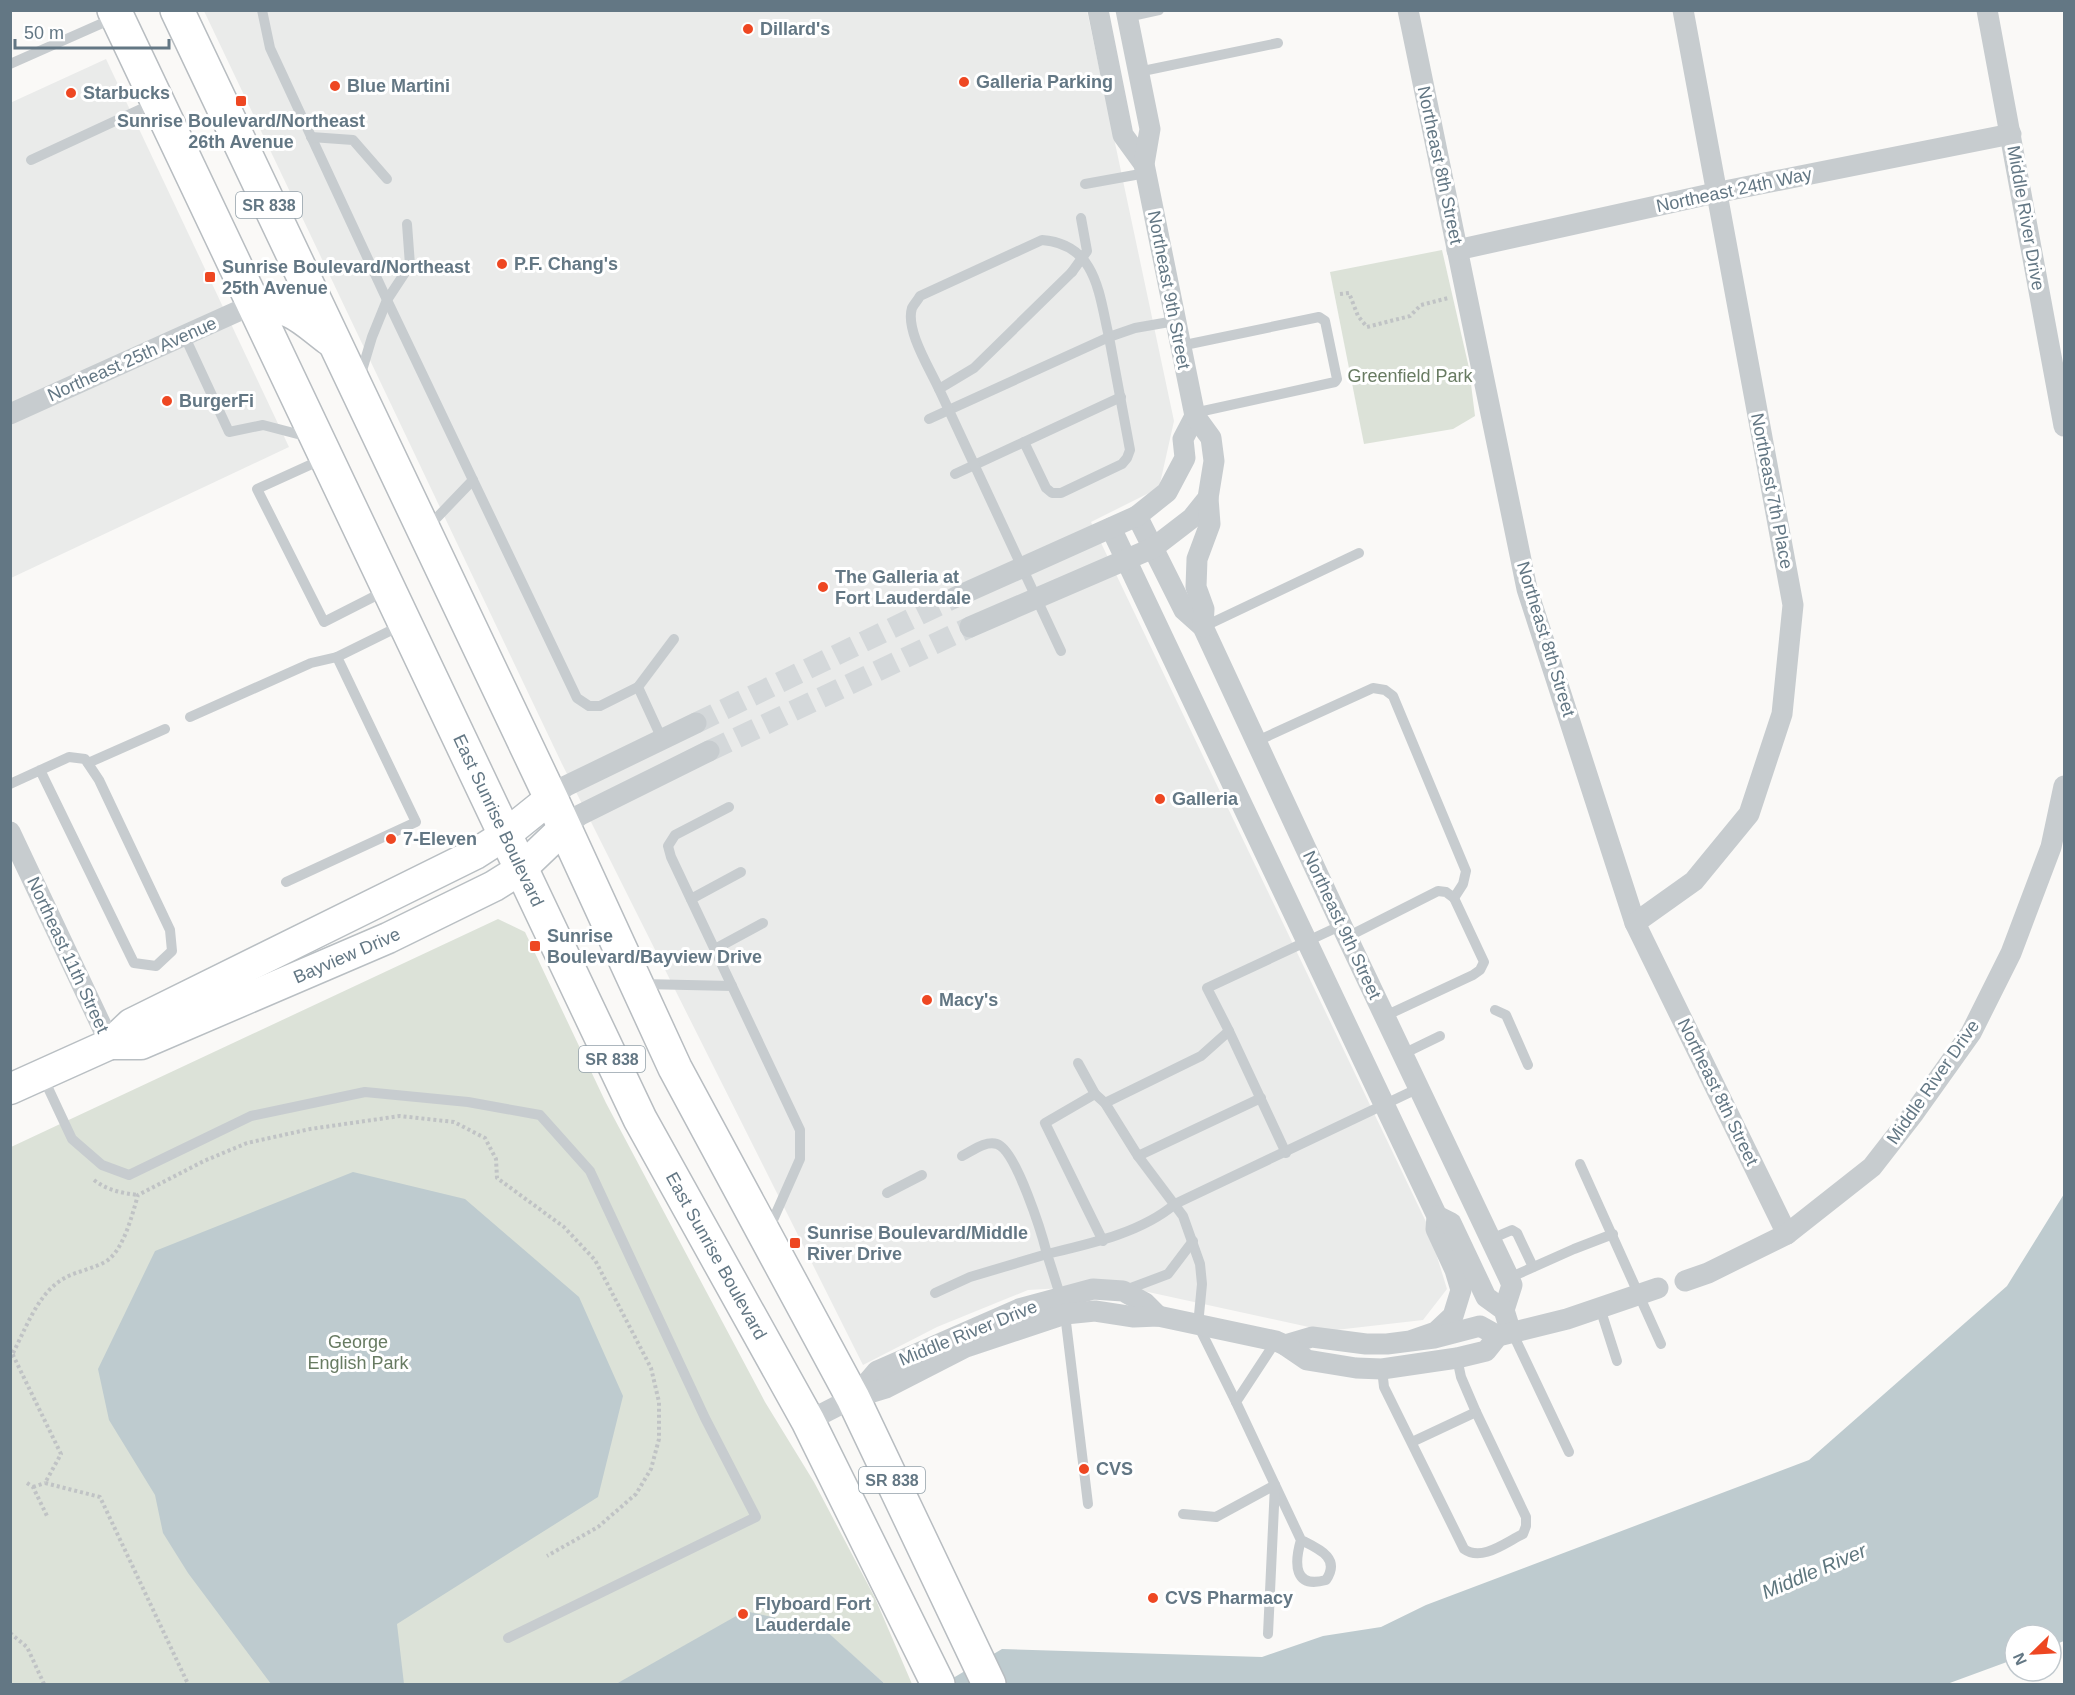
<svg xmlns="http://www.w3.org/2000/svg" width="2075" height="1695" font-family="Helvetica,sans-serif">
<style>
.built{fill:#eaebea}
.green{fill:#dce2d8}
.water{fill:#becbcf}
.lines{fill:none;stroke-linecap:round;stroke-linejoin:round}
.street-tunnel{stroke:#d4d8da;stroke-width:21;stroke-dasharray:21 10;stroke-linecap:butt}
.secondary-casing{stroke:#b9bfc3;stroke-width:33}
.primary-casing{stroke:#b8bdc1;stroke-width:36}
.path{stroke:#c0c3c5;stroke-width:4;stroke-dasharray:3 3;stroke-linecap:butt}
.lane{stroke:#c7cccf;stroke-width:10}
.street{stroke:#c7cccf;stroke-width:21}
.secondary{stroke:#fff;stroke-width:30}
.primary{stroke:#fff;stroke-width:33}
.lane-bridge{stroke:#c7cccf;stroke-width:10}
.poi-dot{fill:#ee4722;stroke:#fff;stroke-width:2}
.labels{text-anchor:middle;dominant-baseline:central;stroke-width:6;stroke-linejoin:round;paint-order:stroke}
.shield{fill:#fff;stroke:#92a0a9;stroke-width:1.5}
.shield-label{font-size:16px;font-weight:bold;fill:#637784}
.poi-label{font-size:18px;font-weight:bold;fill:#637784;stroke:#fff;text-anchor:start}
.street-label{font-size:18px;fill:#637784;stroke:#fff}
.park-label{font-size:18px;fill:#687b62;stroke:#fff}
.water-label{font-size:20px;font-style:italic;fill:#5e767e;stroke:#fff}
</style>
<rect width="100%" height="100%" fill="#faf9f7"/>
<!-- built -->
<g class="built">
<path d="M 204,11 L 1087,11 L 1174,421 L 1159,488 L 1091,522 L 1427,1224 L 1447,1289 L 1423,1320 L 1327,1331 L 1116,1285 L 1028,1290 L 937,1327 L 863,1365 L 562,764 Z"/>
<path d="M 106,59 L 289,447 L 11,578 L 10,103 Z"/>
</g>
<!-- green -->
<g class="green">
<path d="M 1442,250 L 1469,368 L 1475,416 L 1453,429 L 1364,444 L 1330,272 Z"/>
<path d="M 498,919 L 525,932 L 606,1103 L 765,1402 L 814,1482 L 875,1598 L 912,1684 L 885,1684 L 824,1630 L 627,1679 L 616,1684 L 11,1684 L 11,1147 Z"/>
</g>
<!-- water -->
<g class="water">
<path d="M 353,1172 L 465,1199 L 579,1297 L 623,1396 L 598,1497 L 397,1624 L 404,1684 L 271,1684 L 188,1573 L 163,1533 L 155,1495 L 109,1420 L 98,1369 L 155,1251 Z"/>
<path d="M 2064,1194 L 2064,1641 L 2051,1646 L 2051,1635 L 2015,1635 L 2015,1659 L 1947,1684 L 943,1684 L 1002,1649 L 1262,1657 L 1323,1636 L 1381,1627 L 1426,1605 L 1809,1460 L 2007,1286 Z"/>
<path d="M 745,1611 L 824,1629 L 885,1684 L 616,1684 Z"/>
</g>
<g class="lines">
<!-- street-tunnel -->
<g class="street-tunnel">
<path d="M 696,723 L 956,597"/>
<path d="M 709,751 L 970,627"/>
</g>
<defs>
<g id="secondary">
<path id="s1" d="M 110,1044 L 141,1044 L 388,938 L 494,886 L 521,869 L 565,827"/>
<path d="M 10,1089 L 110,1044 L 131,1024 L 475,854 L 505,835 L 551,798"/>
</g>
<g id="primary">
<path id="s2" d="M 114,10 L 640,1119 L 808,1421 L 938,1684"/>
<path d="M 177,10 L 551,798 L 675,1068 L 853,1398 L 989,1684"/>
<path d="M 254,304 C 293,305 301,317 330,339"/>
</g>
</defs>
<!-- secondary casing -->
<use href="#secondary" class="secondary-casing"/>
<!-- primary casing -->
<use href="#primary" class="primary-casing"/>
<!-- path -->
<g class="path">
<path d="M 1340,294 L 1349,293 L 1358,316 L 1367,327 L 1410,316 L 1421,305 L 1448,298"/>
<path d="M 94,1180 C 107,1190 121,1193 138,1195"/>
<path d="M 10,1349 L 61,1454 L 45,1483 L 100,1497 L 188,1684"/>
<path d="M 13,1353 C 25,1330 36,1299 57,1283 C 71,1272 87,1271 103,1263 C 123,1254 132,1215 138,1195 L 204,1161 L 247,1143 L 310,1129 L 400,1116 L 454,1122 L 485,1138 L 496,1159 L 497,1178 L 564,1227 L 595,1260 L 651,1368 L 659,1402 L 659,1439 L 651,1469 L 636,1494 L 598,1527 L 547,1556"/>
<path d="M 27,1483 L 33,1487 L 47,1516"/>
<path d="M 33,1487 L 45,1483"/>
<path d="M 10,1633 L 27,1647 L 44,1684"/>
</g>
<!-- lane -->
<g class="lane">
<path d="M 262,10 L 270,48 L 387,300 L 577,698 L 589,706 L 600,706 L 638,687"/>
<path d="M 1127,17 L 1159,10"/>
<path d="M 10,64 L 114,18"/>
<path d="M 1138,72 L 1278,43"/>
<path d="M 311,137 L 353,140 L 387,179"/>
<path d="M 31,160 L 154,103"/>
<path d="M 1085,184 L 1146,173"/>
<path d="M 184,335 L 229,432 L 263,425 L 309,437"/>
<path d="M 1180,346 L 1319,317 L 1325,321 L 1337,379 L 1335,382 L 1194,413"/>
<path d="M 360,377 L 372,337 L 387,300 L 410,265 L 407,224"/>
<path d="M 939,389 C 930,369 905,330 912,308 C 914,304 918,300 920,296 L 1042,240 C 1097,244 1099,295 1109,337 L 1135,328 L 1175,321"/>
<path d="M 929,419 L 1109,337 L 1130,450 L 1127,458 L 1122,464 L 1061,493 L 1052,493 L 1046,488 L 1024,442"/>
<path d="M 323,459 L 257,489 L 324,622 L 385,591"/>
<path d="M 955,474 L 1121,397"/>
<path d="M 426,529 L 473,480"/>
<path d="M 1203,627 L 1359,553"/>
<path d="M 1061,651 L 939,389 L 974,368 L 1072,272"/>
<path d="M 190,717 L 311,663 L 337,657"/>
<path d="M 662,739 L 638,687 L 674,639"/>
<path d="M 1257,741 L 1373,688 L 1385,690 L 1393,696 L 1466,871 L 1463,884 L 1454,898 L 1446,892 L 1438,891 L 1347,937"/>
<path d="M 88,763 L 165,729"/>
<path d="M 10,784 L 69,757 L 85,759 L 99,780 L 170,930 L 172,951 L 156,966 L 134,963 L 40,770"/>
<path d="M 729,807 L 675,835 L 668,846 L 671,857 L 800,1130 L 800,1159 L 769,1229"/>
<path d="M 286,882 L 416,822 L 337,657 L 402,625"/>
<path d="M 691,899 L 741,872"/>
<path d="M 715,949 L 763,923"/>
<path d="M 642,984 L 732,986"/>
<path d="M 1495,1010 L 1506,1015 L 1528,1065"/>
<path d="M 1385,1016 L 1473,975 L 1480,970 L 1484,962 L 1454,898"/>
<path d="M 1403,1054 L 1440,1036"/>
<path d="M 1078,1063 L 1095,1094"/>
<path d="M 42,1075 L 72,1139 L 102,1165 L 129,1175 L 251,1116 L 365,1092 L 468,1102 L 540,1115 L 590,1171 L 705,1418 L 756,1517 L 508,1638"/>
<path d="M 1105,1103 L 1201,1056 L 1229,1031"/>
<path d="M 1286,1153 L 1229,1031 L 1207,988 L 1342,925"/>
<path d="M 1138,1156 L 1261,1098"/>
<path d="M 1580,1164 L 1661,1344"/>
<path d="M 887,1193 L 922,1175"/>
<path d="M 1491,1239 L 1512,1230 L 1517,1233 L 1533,1267"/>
<path d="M 1103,1241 L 1045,1123 L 1095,1094 L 1105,1103 L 1138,1156 L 1183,1216 L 1200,1264 L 1202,1284 L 1198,1325 L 1236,1402"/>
<path d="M 1509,1278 L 1574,1249 L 1613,1234"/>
<path d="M 1123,1291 L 1168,1274 L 1193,1241"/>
<path d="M 935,1293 L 970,1277 L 1047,1254 C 1042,1234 1016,1150 997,1144 C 986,1140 972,1151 962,1156"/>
<path d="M 1061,1298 L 1047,1254 C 1089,1244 1141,1233 1175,1204 L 1419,1088"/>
<path d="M 1600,1308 L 1617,1361"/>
<path d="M 1065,1314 L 1088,1504"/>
<path d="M 1512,1332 L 1569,1452"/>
<path d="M 1276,1341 L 1236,1402 L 1301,1540 C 1294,1564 1294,1589 1326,1580 C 1341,1558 1319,1549 1301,1540"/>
<path d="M 1457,1358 L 1461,1377 L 1476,1412"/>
<path d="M 1382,1369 L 1384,1387 L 1464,1549 C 1482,1562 1506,1542 1523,1534 L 1526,1526 L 1526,1517 L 1476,1412 L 1412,1442"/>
<path d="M 1183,1514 L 1216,1517 L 1275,1485 L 1268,1634"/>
</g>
<!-- street -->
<g class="street">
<path d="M 1098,10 L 1123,135 L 1144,164"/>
<path d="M 1408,10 L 1527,589 L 1635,923 L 1787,1234"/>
<path d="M 1987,10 L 2064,426"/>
<path d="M 1457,250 L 1715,193 L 2011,134"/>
<path d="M 10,414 L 254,304"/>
<path d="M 1137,516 L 1184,610 L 1203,627 L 1347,937 L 1509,1278 L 1512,1285 L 1504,1310"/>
<path d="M 1111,528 L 1437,1216 L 1436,1229 L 1455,1270 L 1461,1290 L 1453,1316 L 1436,1332 L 1413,1340"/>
<path d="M 956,597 L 1137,516 L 1167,492 L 1185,458 L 1183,439 L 1195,416"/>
<path d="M 970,627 L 1153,548 L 1192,518 L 1208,498 L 1214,461 L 1211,438 L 1195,416 L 1144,164 L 1150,129 L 1126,10"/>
<path d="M 1203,627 L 1204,609 L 1196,587 L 1197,559 L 1210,524 L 1208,498"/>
<path d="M 551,798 L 566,786 L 696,723"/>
<path d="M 565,827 L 580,815 L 709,751"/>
<path d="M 10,832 L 110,1044"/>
<path d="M 1635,923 L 1694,881 L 1749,814 L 1782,714 L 1793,605 L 1683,10"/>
<path d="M 1437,1216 L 1451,1223 L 1486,1297 L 1504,1310 L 1508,1323"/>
<path d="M 1685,1281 L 1708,1273 L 1787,1234 L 1872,1167 L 1914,1113 L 1971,1033 L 2011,953 L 2051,847 L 2064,786"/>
<path d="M 1285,1345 L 1312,1337 L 1366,1344 L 1387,1344 L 1434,1338 L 1480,1326 L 1498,1336"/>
<path d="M 854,1398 L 877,1371 L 1019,1309 L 1093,1289 L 1123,1291 L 1145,1303 L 1158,1316"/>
<path d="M 808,1421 L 853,1398 L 886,1388 L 966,1347 L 1065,1314 L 1095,1311 L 1134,1317 L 1158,1316 L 1276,1341 L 1285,1345 L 1307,1360 L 1356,1368 L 1382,1369 L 1457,1358 L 1486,1351 L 1498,1336 L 1567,1319 L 1658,1288"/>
</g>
<!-- secondary -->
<use href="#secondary" class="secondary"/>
<!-- primary -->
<use href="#primary" class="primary"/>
<!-- lane-bridge -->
<path class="lane-bridge" d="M 1072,272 L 1087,251 L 1081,218"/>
</g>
<!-- markers -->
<g class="poi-dot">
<circle cx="748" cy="29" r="6"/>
<circle cx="964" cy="82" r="6"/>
<circle cx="335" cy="86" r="6"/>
<circle cx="71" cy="93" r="6"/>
<rect x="235" y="95" width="12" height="12" rx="3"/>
<circle cx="502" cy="264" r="6"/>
<rect x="204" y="271" width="12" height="12" rx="3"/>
<circle cx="167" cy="401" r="6"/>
<circle cx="823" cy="587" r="6"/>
<circle cx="1160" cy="799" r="6"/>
<circle cx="391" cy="839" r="6"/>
<rect x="529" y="940" width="12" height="12" rx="3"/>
<circle cx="927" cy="1000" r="6"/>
<rect x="789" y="1237" width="12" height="12" rx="3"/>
<circle cx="1084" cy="1469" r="6"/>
<circle cx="1153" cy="1598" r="6"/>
<circle cx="743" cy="1614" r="6"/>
</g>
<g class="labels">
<!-- shield labels -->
<g class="shield">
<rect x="236" y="192" width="66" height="26" rx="4.5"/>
<rect x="579" y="1046" width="66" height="26" rx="4.5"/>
<rect x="859" y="1467" width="66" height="26" rx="4.5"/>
</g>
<g class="shield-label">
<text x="269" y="205">SR 838</text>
<text x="612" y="1059">SR 838</text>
<text x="892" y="1480">SR 838</text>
</g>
<!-- poi labels -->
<g class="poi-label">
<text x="760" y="29">Dillard's</text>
<text x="976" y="82">Galleria Parking</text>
<text x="347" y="86">Blue Martini</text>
<text x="83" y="93">Starbucks</text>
<text x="241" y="121" text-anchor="middle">Sunrise Boulevard/Northeast<tspan x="241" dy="21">26th Avenue</tspan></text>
<text x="514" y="264">P.F. Chang's</text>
<text x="222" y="267">Sunrise Boulevard/Northeast<tspan x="222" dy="21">25th Avenue</tspan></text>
<text x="179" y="401">BurgerFi</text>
<text x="835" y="577">The Galleria at<tspan x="835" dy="21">Fort Lauderdale</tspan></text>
<text x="1172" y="799">Galleria</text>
<text x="403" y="839">7-Eleven</text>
<text x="547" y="936">Sunrise<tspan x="547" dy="21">Boulevard/Bayview Drive</tspan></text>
<text x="939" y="1000">Macy's</text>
<text x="807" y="1233">Sunrise Boulevard/Middle<tspan x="807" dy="21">River Drive</tspan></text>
<text x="1096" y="1469">CVS</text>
<text x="1165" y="1598">CVS Pharmacy</text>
<text x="755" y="1604">Flyboard Fort<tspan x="755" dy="21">Lauderdale</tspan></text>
</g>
<!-- street labels -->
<g class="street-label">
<text transform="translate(1440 165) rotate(78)">Northeast 8th Street</text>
<text transform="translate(1734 190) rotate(-12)">Northeast 24th Way</text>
<text transform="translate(2026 218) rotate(80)">Middle River Drive</text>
<text transform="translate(1169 290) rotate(79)">Northeast 9th Street</text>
<text transform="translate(132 359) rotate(-24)">Northeast 25th Avenue</text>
<text transform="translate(1772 491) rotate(79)">Northeast 7th Place</text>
<text transform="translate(1546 639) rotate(73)">Northeast 8th Street</text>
<text stroke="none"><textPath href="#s2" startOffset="897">East Sunrise Boulevard</textPath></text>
<text transform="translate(1342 925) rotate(65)">Northeast 9th Street</text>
<text transform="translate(68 955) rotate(65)">Northeast 11th Street</text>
<text stroke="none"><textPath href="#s1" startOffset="255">Bayview Drive</textPath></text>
<text transform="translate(1933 1082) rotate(-55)">Middle River Drive</text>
<text transform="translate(1718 1092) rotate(64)">Northeast 8th Street</text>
<text stroke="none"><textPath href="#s2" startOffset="1384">East Sunrise Boulevard</textPath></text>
<text transform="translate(968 1333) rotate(-22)">Middle River Drive</text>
</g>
<!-- park labels -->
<g class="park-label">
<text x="1410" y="376">Greenfield Park</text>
<text x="358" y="1342">George<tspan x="358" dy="21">English Park</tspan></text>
</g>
<!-- water labels -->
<g class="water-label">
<text transform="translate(1814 1571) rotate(-23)">Middle River</text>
</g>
</g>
<!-- border -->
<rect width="2075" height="1695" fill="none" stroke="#637784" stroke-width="24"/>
<!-- north arrow -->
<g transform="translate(2033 1653) rotate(246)"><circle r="28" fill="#ffffff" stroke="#c1c9ce" stroke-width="1.5"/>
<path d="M0-4.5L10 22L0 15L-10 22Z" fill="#ee4722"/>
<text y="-9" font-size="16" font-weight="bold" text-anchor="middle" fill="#637784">N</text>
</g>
<!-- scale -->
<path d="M15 39v9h154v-9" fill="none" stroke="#637784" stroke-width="3"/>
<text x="24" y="39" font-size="18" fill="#637784" stroke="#ffffff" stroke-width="4.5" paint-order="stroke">50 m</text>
</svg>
